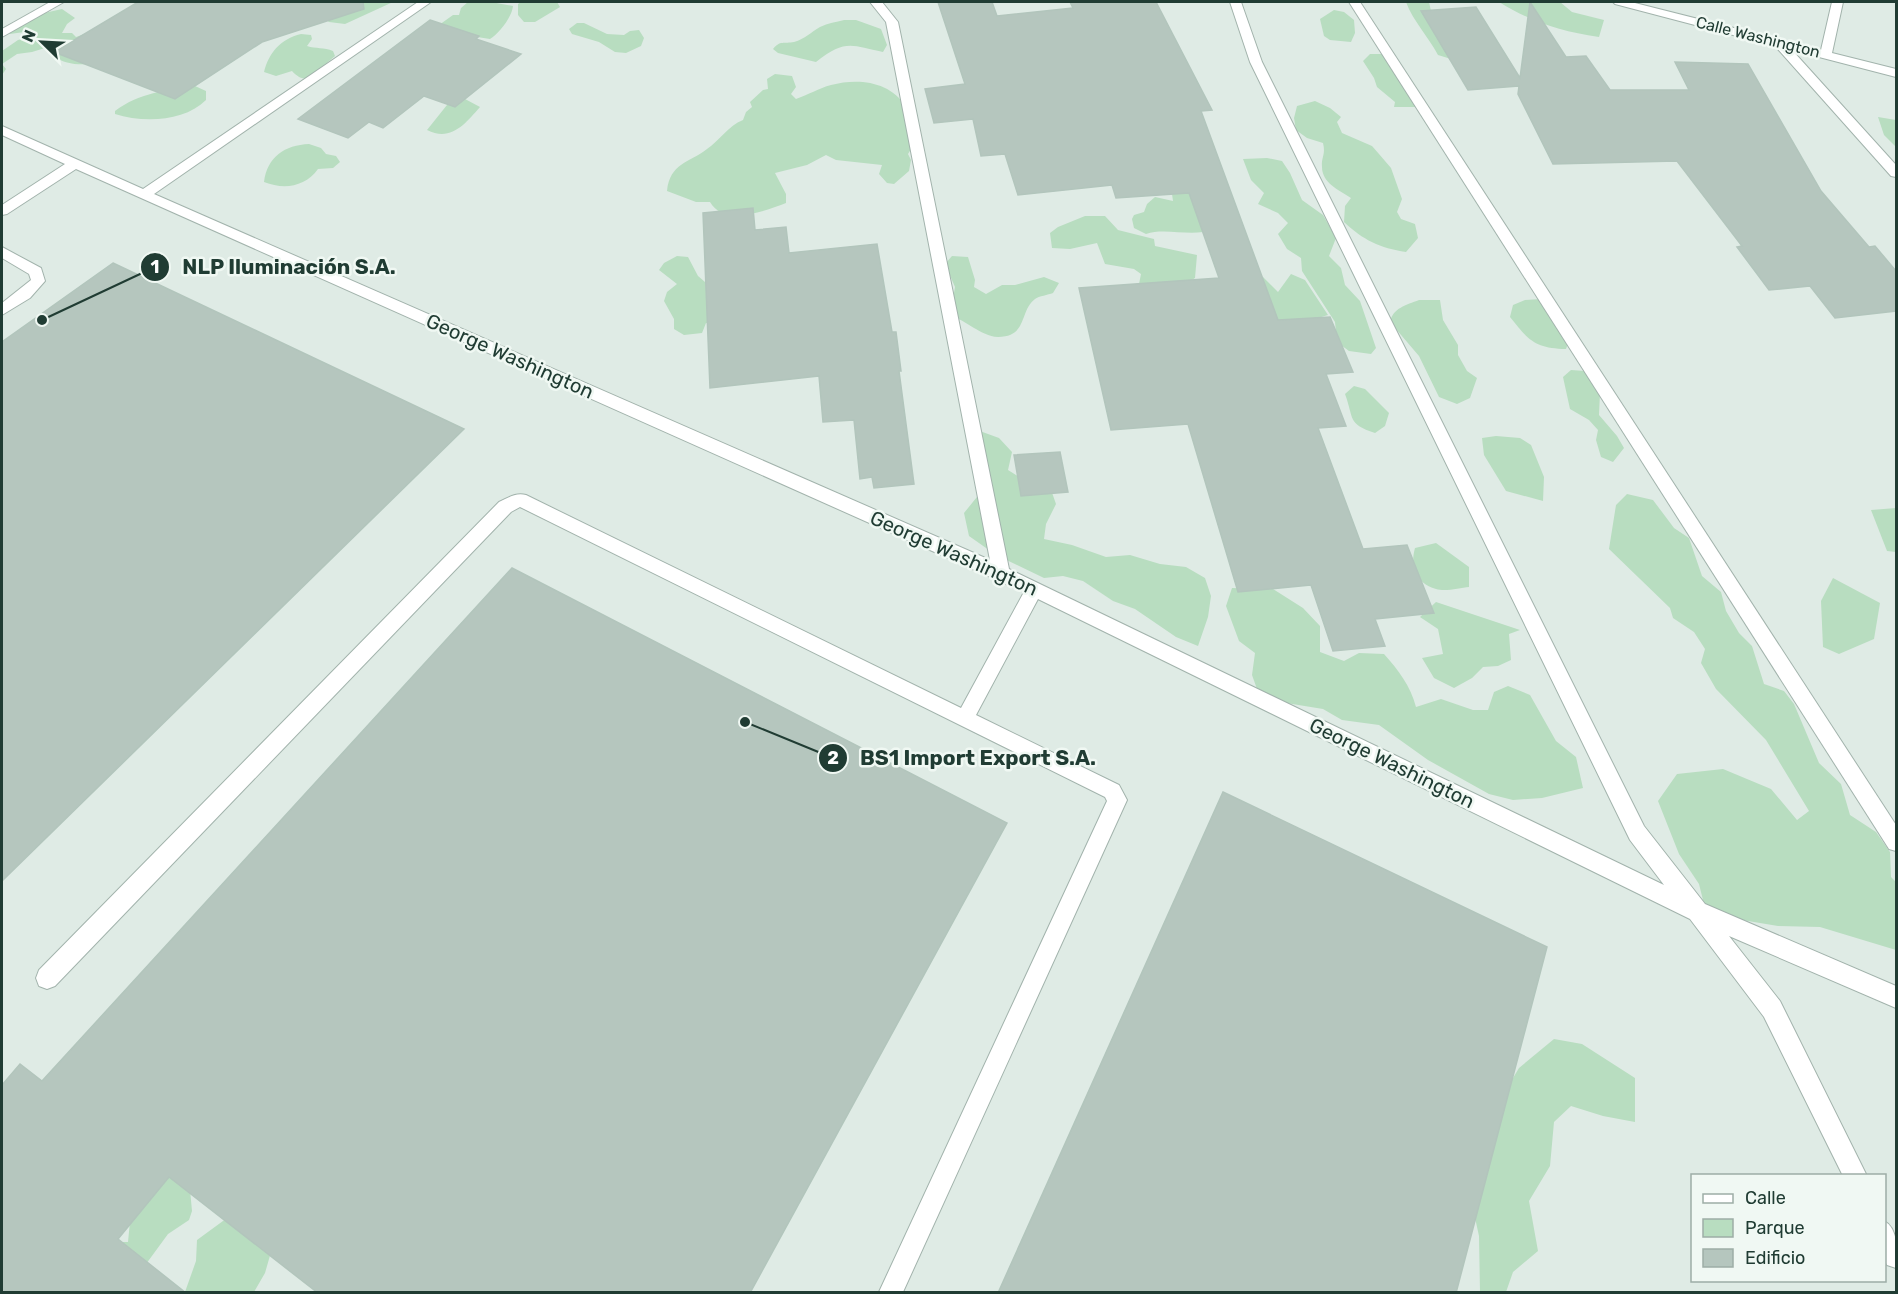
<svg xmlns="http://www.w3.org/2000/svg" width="1898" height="1294" font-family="Rubik,sans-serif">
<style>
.green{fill:#b8ddc0}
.building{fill:#b5c6be;stroke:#b2c5bc;stroke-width:1.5}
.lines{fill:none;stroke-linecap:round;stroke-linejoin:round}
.minor-casing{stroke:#a2b3ac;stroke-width:2}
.minor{fill:#fff;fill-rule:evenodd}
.labels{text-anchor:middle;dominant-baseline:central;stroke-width:5;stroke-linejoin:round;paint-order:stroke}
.far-street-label{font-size:16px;fill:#203c33;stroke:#f0f8f3}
.street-label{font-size:20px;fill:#203c33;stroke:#f0f8f3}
.leader{fill:none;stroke:#203c33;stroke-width:2}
.callout-dot{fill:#203c33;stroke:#f0f8f3;stroke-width:2}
.mark-label{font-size:18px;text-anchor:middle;font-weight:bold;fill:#fff}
.callout-label{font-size:21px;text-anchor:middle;font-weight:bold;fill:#203c33;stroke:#f0f8f3;stroke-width:5;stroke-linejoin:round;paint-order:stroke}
</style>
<rect width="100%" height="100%" fill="#dfebe5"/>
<!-- green -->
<g class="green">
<path d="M 306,2 L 393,2 L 345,24 L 329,22 Z"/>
<path d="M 468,2 L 491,2 L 513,6 C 512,17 499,34 490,39 L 432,30 L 453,15 L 459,15 L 461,8 Z"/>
<path d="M 521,2 L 557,2 L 560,7 L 535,22 L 524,22 L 518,15 L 518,4 Z"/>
<path d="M 1406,2 L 1429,2 L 1434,25 L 1451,59 L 1438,55 C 1428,36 1413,21 1406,2 Z"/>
<path d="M 1499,2 L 1560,2 L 1572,12 L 1604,20 L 1599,37 C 1559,31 1534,23 1499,2 Z"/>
<path d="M 62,9 L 75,18 L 67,24 L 62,33 L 72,33 L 76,37 L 104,27 L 90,64 C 76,65 65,64 53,56 L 64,46 L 58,44 L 32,52 L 17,54 L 2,64 L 6,69 L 2,75 L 2,51 L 18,40 L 37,35 L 31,31 L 10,34 L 2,28 L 22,18 Z"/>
<path d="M 1334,10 L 1344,12 L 1354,20 L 1355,33 L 1351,42 L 1330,40 L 1324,36 L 1320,19 Z"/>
<path d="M 844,20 L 856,20 L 881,29 L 887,45 L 883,52 C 851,45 845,39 816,62 L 778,53 L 773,49 C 780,40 784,44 794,42 C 805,39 811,32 820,27 C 828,23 836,22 844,20 Z"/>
<path d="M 577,23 L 584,23 L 607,34 L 624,35 L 630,31 L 639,30 L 644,38 L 641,46 L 626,53 L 615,52 L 599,42 L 572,34 L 569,29 Z"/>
<path d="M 301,34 L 311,35 L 312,39 L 307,46 C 316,49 324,47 333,51 L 335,56 L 322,67 L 320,75 C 308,80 301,81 292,71 L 276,76 L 264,72 C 269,53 280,39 301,34 Z"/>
<path d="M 1370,54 L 1387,54 L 1421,107 L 1394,107 L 1395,102 L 1377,87 L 1374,78 L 1363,61 Z"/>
<path d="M 775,74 L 792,76 L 796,87 L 791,94 L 796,99 C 808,95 819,88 831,85 C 858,78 890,81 906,107 C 911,117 914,128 918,138 L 908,154 L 911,160 L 909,171 L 894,184 L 887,183 L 879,174 L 882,165 L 836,160 L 826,155 L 807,165 L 775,173 L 786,194 L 786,203 C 766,211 723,226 710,202 L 696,202 L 667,191 C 670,163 689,163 707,149 C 720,140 728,126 743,120 L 746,112 L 752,107 L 750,102 L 763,90 L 768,89 L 767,79 Z"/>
<path d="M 195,86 L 206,91 L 206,100 C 184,122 143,123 115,114 L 115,111 C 139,93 166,90 195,86 Z"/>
<path d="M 465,99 L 480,107 C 465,124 451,142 427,130 L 447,105 Z"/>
<path d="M 1315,101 L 1330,108 L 1341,117 L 1337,122 L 1342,133 L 1372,146 L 1379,154 L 1391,168 L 1402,199 L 1397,212 L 1401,219 L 1415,224 L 1418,238 L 1406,252 C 1380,248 1363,240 1344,222 L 1345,206 L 1351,198 C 1339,190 1322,183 1322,167 C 1321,157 1326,155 1323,143 L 1307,138 L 1296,130 L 1294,118 L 1297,106 Z"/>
<path d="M 1878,117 L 1896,120 L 1896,147 L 1884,135 Z"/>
<path d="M 309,144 L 321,148 L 326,154 L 336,156 L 340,162 L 333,168 L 318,169 C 305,187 284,190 264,182 C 267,157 285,145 309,144 Z"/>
<path d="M 1267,158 L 1282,161 L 1290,173 L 1302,200 L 1323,215 L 1336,238 L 1329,256 L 1341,268 L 1345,285 L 1360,301 L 1376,348 L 1371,354 L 1349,351 L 1337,342 L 1335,322 L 1302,271 L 1301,258 L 1287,249 L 1278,234 L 1288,223 L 1278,213 L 1258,204 L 1264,193 L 1251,180 L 1243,159 Z"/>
<path d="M 1182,190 L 1192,193 L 1192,201 L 1203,232 C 1184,235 1163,228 1146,234 L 1134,228 L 1132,219 L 1134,215 L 1144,212 L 1147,204 L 1155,197 L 1173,201 L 1172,194 Z"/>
<path d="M 1085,216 L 1105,216 L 1118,230 L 1154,239 L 1155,246 L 1197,255 L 1195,278 L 1182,286 L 1139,284 L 1141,274 L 1134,269 L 1105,264 L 1097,243 L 1070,249 L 1052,248 L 1050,233 L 1058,227 Z"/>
<path d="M 677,256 L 688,257 L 698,276 L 705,282 L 715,282 L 721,327 L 706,323 L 702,333 L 684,335 L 674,329 L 674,319 L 664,301 L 667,292 L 677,284 L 659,270 L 664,263 Z"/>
<path d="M 952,256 L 968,257 L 975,280 L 974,287 L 986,294 L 1002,285 L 1015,285 L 1044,277 L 1059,283 L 1053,293 C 1048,295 1039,296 1035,299 C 1019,311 1028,337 998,337 C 980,336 967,320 950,316 L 955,287 L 945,264 Z"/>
<path d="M 1248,274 L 1263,277 L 1278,292 L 1291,274 L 1305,280 L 1328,315 L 1279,330 Z"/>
<path d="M 1541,299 L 1571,335 L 1566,349 C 1535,348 1529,341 1510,317 L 1513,305 L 1525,300 Z"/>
<path d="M 1419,300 L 1440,300 L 1443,320 L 1458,345 L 1458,355 L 1467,371 L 1477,378 L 1470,398 L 1457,404 L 1439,397 L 1419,356 L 1390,322 C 1393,308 1406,305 1419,300 Z"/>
<path d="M 1571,370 L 1585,371 L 1600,393 L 1599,415 L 1617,436 L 1624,448 L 1613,462 L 1601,457 L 1596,440 L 1598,430 L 1589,420 L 1570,409 L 1563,377 Z"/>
<path d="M 1354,386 L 1365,389 L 1389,413 L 1385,426 L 1375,433 C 1347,424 1354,418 1345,394 Z"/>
<path d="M 977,430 L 999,438 L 1012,452 L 1008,470 L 1027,482 L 1050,487 L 1056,504 L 1046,524 L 1044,539 L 1072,545 L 1106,557 L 1130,555 L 1160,564 L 1186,567 L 1205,578 L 1211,596 L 1208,617 L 1198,646 L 1176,637 L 1135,609 L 1113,601 L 1083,581 L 1063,576 L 1044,578 L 996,555 L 969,536 L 964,513 L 981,492 Z"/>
<path d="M 1496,436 L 1520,438 L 1531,445 L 1544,477 L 1543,501 L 1506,491 L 1484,455 L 1482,438 Z"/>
<path d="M 1627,494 L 1653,500 L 1674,528 L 1689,538 L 1702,576 L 1721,592 L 1726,611 L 1739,633 L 1752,646 L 1764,684 L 1784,691 L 1794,704 L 1819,763 L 1841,784 L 1850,815 L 1876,832 L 1890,852 L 1891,877 L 1896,882 L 1896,950 L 1820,927 L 1778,926 L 1742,920 L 1704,904 L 1699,884 L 1679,854 L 1658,801 L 1677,774 L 1723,769 L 1771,789 L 1797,820 L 1809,811 L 1766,740 L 1716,689 L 1701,663 L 1705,649 L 1694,632 L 1673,618 L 1670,608 L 1609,549 L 1616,505 Z"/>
<path d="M 1896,508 L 1896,552 L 1887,551 L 1871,510 Z"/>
<path d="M 1436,543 L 1469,567 L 1469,587 C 1460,588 1445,592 1436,589 C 1415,583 1410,565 1415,548 Z"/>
<path d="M 1833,578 L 1880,603 L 1874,639 L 1839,654 L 1823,647 L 1821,601 Z"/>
<path d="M 1232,588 L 1273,589 L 1303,608 L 1320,626 L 1320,652 L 1344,661 L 1359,653 L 1384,654 C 1399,671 1410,685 1416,707 L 1441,699 L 1473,710 L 1488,710 L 1494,692 L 1508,686 L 1530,695 L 1556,741 L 1576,757 L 1583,788 L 1542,798 L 1513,800 L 1489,794 L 1428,760 L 1379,725 L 1342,720 L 1323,709 L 1274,701 L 1257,689 L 1252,675 L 1255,653 L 1239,641 L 1226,606 Z"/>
<path d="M 1436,602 L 1520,630 L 1509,634 L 1511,660 L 1498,666 L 1483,667 L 1472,678 L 1454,688 L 1434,678 L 1422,658 L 1443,654 L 1438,629 L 1420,617 Z"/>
<path d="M 1554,1039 L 1582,1044 L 1635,1078 L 1635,1122 L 1603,1116 L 1571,1106 L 1554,1122 L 1550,1166 L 1529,1201 L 1538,1251 L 1513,1272 L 1506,1292 L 1480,1292 L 1479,1236 L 1472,1204 L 1498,1103 L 1519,1068 Z"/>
<path d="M 145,1174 L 189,1179 L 192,1211 L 189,1220 L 168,1234 L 138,1275 L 109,1242 L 128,1242 L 132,1201 Z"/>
<path d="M 238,1210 L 273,1245 L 265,1273 L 254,1292 L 185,1292 L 196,1261 L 197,1240 Z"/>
</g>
<!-- building -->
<g class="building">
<path d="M 138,2 L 363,2 L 364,9 L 262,42 L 175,99 L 54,52 Z"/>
<path d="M 938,2 L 992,2 L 997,16 L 1073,8 L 1070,2 L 1156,2 L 1212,110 L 1201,111 L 1278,320 L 1330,317 L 1353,372 L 1326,374 L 1346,426 L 1318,428 L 1363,549 L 1407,545 L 1434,613 L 1375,619 L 1385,646 L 1333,651 L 1311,585 L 1238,592 L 1188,424 L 1111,430 L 1079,288 L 1219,278 L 1189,193 L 1116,198 L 1112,185 L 1018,195 L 1005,154 L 981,156 L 973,119 L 934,123 L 925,89 L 965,84 Z"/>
<path d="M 1530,2 L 1566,57 L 1586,56 L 1610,90 L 1689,90 L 1675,62 L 1748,64 L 1821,191 L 1869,247 L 1875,246 L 1896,271 L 1896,311 L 1835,318 L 1810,286 L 1769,290 L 1737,247 L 1742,246 L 1677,161 L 1553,164 L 1518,94 L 1519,86 L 1468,90 L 1421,11 L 1476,7 L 1520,78 Z"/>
<path d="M 430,20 L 479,36 L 476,39 L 521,54 L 455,107 L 424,96 L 383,128 L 369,122 L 348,138 L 298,119 Z"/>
<path d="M 753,208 L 755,230 L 786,227 L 789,253 L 877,244 L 892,332 L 896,332 L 901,371 L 899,371 L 914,484 L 874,488 L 872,477 L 860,479 L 854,420 L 823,422 L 819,376 L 710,388 L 703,213 Z"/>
<path d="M 113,263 L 464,429 L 2,881 L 2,342 Z"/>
<path d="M 1060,452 L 1068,492 L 1021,496 L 1014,455 Z"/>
<path d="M 512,568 L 1007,823 L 750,1293 L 318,1293 L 169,1177 L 118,1239 L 186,1293 L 2,1293 L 2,1085 L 20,1064 L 42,1081 Z"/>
<path d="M 1223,792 L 1547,947 L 1456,1293 L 998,1293 Z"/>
</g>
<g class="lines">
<defs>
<g id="minor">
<path d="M 50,2 L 64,2 L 2,37 L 2,29 Z"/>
<path d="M 418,2 L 431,2 L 154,194 L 990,560 L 886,22 L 870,2 L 882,2 L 898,22 L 1009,569 L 1664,885 L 1630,840 L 1250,62 L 1230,2 L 1241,2 L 1262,62 L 1644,826 L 1705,904 L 1896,986 L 1896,1008 L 1729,936 L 1780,1001 L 1867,1176 L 1843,1176 L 1764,1017 L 1690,919 L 1038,599 L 976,715 L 1119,785 L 1127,800 L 903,1292 L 879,1292 L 1107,801 L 1105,797 L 520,507 L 511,512 L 55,986 L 47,989 L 39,986 L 36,978 L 39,970 L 499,502 C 508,498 516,492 526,495 L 961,708 L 1024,592 L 76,169 L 7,214 L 2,215 L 2,205 L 65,164 L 2,135 L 2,126 L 143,189 Z"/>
<path d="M 1349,2 L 1360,2 L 1896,825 L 1896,851 L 1889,849 Z"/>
<path d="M 1613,2 L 1631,2 L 1821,50 L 1832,2 L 1843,2 L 1832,53 L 1896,69 L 1896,77 L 1792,50 L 1896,165 L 1896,177 L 1891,176 L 1775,46 L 1615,4 Z"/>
<path d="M 2,247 L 41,268 L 45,281 L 30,298 L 2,315 L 2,303 L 31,280 L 29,274 L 2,258 Z"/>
<path d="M 1884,1221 C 1898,1228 1898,1252 1896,1268 L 1887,1265 L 1884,1259 Z"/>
</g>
</defs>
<!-- minor casing -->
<use href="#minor" class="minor-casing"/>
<!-- minor -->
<use href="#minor" class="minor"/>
</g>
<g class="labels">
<!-- far-street labels -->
<g class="far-street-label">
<text transform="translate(1758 37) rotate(14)">Calle Washington</text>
</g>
<!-- street labels -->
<g class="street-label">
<text transform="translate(510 356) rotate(24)">George Washington</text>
<text transform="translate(954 553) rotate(24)">George Washington</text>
<text transform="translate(1392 763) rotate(26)">George Washington</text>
</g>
</g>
<!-- callouts -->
<path class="leader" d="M42 320L155 267M745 722L833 758"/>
<g class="callout-dot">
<circle cx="42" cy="320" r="6"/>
<circle cx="745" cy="722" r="6"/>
<circle cx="155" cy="267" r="15"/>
<circle cx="833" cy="758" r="15"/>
</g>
<g class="mark-label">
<text x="155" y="273">1</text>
<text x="833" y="764">2</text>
</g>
<g class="callout-label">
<text x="289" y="274">NLP Iluminación S.A.</text>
<text x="978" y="765">BS1 Import Export S.A.</text>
</g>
<!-- border -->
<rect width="1898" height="1294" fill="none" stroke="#203c33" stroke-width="6"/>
<!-- legend -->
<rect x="1691" y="1174" width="195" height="108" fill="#f0f8f3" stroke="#9dada6" stroke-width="1.5"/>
<rect x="1703" y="1194" width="30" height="9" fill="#ffffff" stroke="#9dada6" stroke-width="1.5"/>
<text x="1745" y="1204" font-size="18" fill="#203c33">Calle</text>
<rect x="1703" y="1219" width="30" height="18" fill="#b8ddc0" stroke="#9dada6" stroke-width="1.5"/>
<text x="1745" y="1234" font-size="18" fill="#203c33">Parque</text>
<rect x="1703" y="1249" width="30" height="18" fill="#b5c6be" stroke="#9dada6" stroke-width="1.5"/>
<text x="1745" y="1264" font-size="18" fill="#203c33">Edificio</text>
<!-- north arrow -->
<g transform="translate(42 42) rotate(294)" stroke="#f0f8f3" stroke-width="4.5" paint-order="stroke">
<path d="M0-4.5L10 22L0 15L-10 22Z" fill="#203c33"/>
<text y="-9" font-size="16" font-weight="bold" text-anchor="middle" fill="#203c33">N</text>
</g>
</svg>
